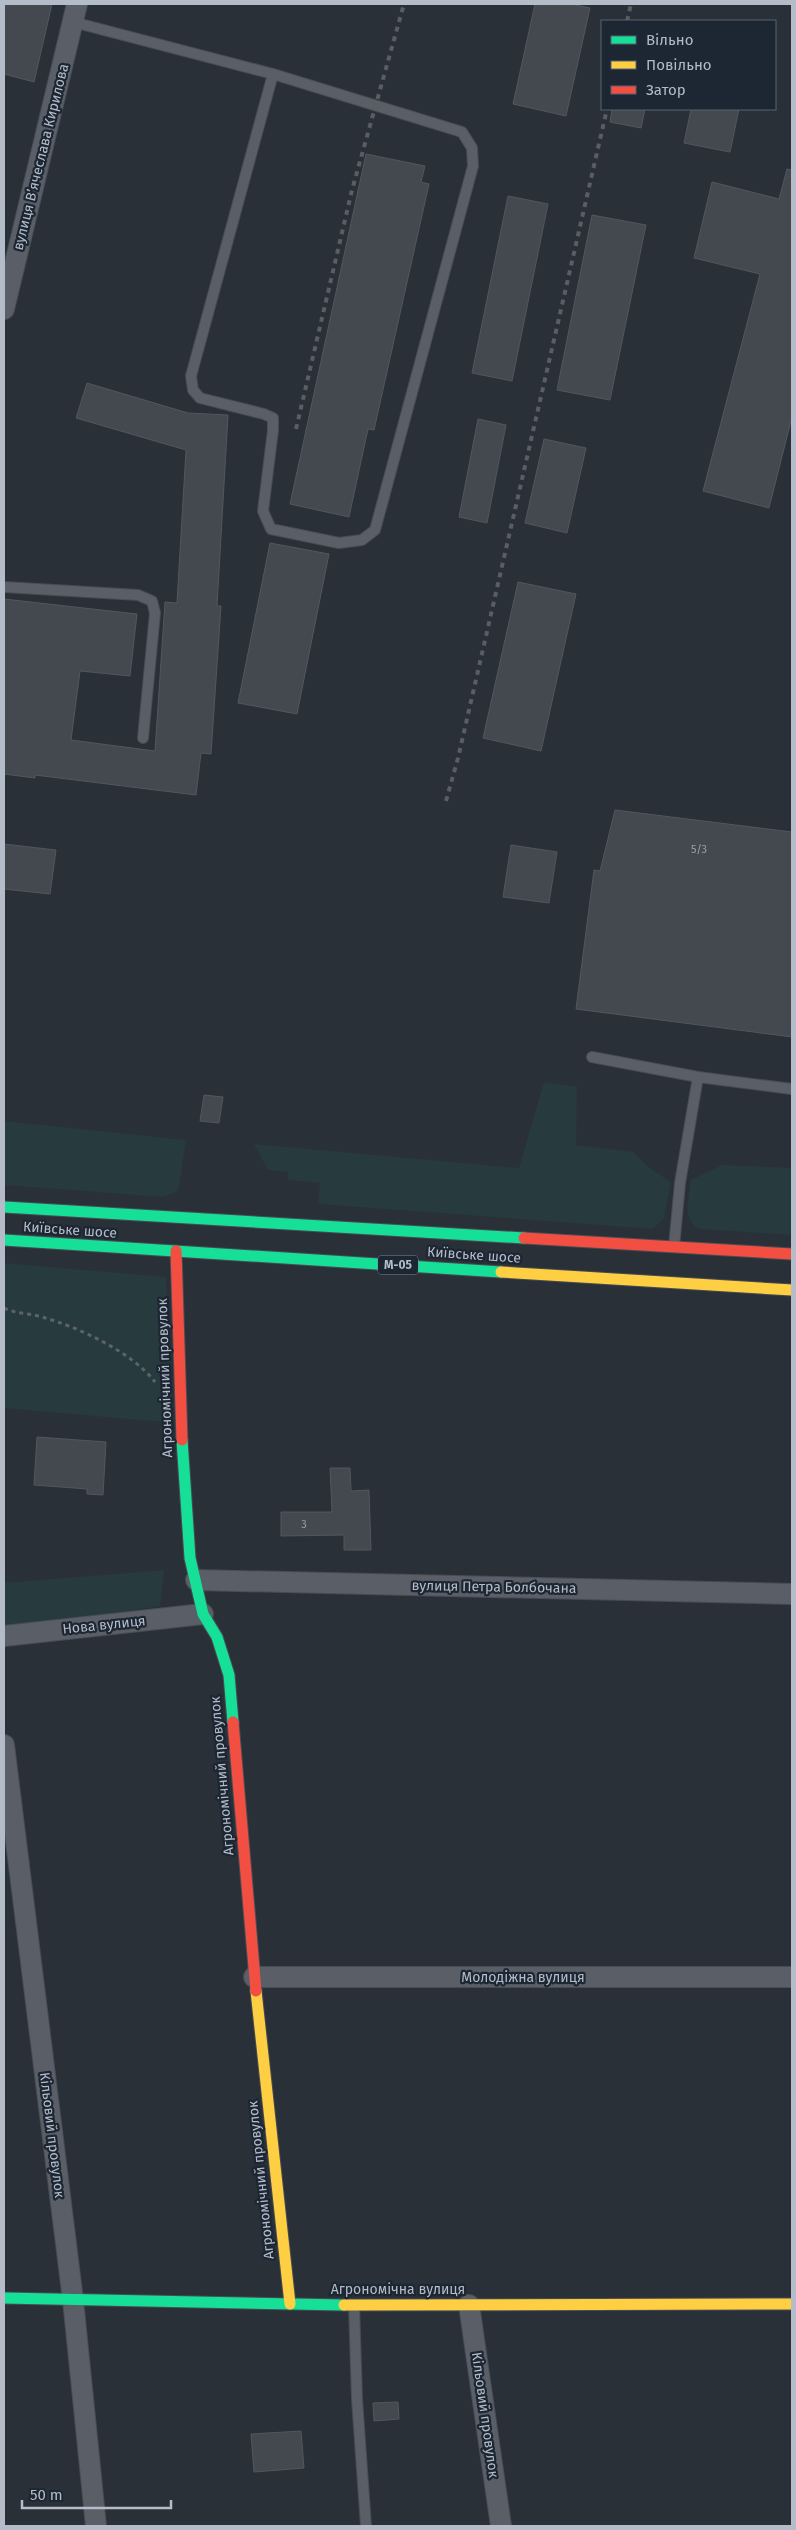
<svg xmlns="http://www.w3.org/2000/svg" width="796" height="2530" font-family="'Fira Sans',sans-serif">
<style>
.green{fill:#273a3e}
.building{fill:#444950;stroke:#52575f}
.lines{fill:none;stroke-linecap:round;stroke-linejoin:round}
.lane-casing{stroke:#484c53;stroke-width:12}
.street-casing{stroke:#484c53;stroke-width:22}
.fast-casing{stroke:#484c53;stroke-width:13}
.slow-casing{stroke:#484c53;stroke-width:13}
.jam-casing{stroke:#484c53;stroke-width:13}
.path{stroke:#5d636a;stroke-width:3;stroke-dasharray:4 4;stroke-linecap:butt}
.lane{stroke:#5a5e66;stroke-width:10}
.street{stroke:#5a5e66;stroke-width:20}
.fast{stroke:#16e098;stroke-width:11}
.slow{stroke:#ffcf43;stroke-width:11}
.jam{stroke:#f24e42;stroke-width:11}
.rail{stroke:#595d64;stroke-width:4;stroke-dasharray:5 5;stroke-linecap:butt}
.labels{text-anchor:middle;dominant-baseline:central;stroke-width:4.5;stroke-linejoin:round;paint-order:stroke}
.number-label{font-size:11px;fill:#989fab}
.shield{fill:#1d2633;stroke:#878f9c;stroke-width:1}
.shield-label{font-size:12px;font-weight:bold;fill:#b4bcc9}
.street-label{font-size:14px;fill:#b4bcc9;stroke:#1d2633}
</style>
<rect width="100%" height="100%" fill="#2a3038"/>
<!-- green -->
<g class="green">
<path d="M 544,1082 L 577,1087 L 576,1145 L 633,1152 L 648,1167 L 671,1182 L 664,1218 L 653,1229 L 318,1204 L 320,1183 L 288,1180 L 288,1172 L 268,1170 L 254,1144 L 519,1168 Z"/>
<path d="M 4,1121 L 186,1140 L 178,1191 L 164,1197 L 4,1185 Z"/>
<path d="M 722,1165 L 792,1168 L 792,1235 L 700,1229 C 681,1220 689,1198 691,1180 Z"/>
<path d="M 4,1263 L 166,1277 L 174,1423 L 4,1408 Z"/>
<path d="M 164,1570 L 160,1606 L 4,1630 L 4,1583 Z"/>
</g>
<!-- building -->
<g class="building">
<path d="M 4,4 L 52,4 L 34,82 L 4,74 Z"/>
<path d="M 535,4 L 571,4 L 590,8 L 566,116 L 513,104 Z"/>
<path d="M 612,109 L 645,109 L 641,128 L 610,122 Z"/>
<path d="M 691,109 L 739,109 L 730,152 L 684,143 Z"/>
<path d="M 366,154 L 425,166 L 421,182 L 429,184 L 374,430 L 368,429 L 349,517 L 290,504 Z"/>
<path d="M 787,169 L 792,170 L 792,417 L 769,508 L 703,491 L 760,274 L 694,258 L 712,182 L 779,199 Z"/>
<path d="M 508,196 L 548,204 L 512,381 L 472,373 Z"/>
<path d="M 592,215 L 646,225 L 610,400 L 557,390 Z"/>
<path d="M 87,383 L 188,413 L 228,415 L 217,606 L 221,606 L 211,754 L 201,753 L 196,795 L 35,775 L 35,778 L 4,774 L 4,599 L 137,614 L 130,676 L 80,671 L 71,740 L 155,751 L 165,602 L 177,603 L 186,450 L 76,418 Z"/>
<path d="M 478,419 L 506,425 L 487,523 L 459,517 Z"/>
<path d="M 544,439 L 586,448 L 567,533 L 525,523 Z"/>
<path d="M 270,543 L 329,554 L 297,714 L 238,703 Z"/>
<path d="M 518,582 L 576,594 L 541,751 L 483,738 Z"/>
<path d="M 615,810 L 792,832 L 792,1037 L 576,1009 L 594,870 L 600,871 Z"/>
<path d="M 4,844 L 56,850 L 50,894 L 4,889 Z"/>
<path d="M 511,845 L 557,852 L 549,903 L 503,897 Z"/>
<path d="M 204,1095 L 223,1097 L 219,1123 L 200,1121 Z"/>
<path d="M 37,1437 L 106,1442 L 103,1495 L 87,1494 L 87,1489 L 34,1485 Z"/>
<path d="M 330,1468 L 350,1468 L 351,1491 L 369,1490 L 371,1550 L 344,1550 L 344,1535 L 281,1536 L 281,1512 L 332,1512 Z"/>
<path d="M 398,2402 L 399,2419 L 374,2421 L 373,2403 Z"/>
<path d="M 301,2431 L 304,2468 L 254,2472 L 251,2434 Z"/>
</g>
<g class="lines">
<defs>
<g id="lane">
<path d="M 73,22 L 273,74 L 462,132 L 472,148 L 473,166 L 375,530 L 362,540 L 339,543 L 271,529 L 263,511 L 273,430 L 273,418 L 264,414 L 200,398 L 193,390 L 191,376 L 273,74"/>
<path d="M 4,587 L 138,595 L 152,601 L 155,613 L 143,738"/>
<path d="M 592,1057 L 698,1077 L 792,1089"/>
<path d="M 674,1247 L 680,1183 L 698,1077"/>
<path d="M 354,2305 L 357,2399 L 366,2526"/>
</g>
<g id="street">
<path d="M 4,309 L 77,4"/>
<path d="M 196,1580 L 792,1594"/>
<path d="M 4,1636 L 203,1614"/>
<path d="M 4,1745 L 73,2300 L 96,2526"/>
<path d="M 254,1977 L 792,1977"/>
<path d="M 469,2305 L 501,2526"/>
</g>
<g id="fast">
<path d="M 4,1207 L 524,1238"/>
<path d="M 4,1240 L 501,1272"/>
<path d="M 182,1440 L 190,1558 L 203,1614 L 217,1637 L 229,1675 L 233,1722"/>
<path d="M 4,2298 L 344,2305"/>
</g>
<g id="slow">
<path d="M 501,1272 L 792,1290"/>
<path d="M 256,1991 L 290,2304"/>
<path d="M 344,2305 L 792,2304"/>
</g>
<g id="jam">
<path d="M 524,1238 L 792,1254"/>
<path d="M 176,1251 L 182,1440"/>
<path d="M 233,1722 L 256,1991"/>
</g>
</defs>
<!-- lane casing -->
<use href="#lane" class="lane-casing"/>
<!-- street casing -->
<use href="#street" class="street-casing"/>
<!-- fast casing -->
<use href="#fast" class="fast-casing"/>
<!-- slow casing -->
<use href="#slow" class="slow-casing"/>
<!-- jam casing -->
<use href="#jam" class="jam-casing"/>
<!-- path -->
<path class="path" d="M 4,1308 C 16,1314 29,1313 42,1317 C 78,1327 132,1352 155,1382"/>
<!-- lane -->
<use href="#lane" class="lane"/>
<!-- street -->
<use href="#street" class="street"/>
<!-- fast -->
<use href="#fast" class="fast"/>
<!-- slow -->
<use href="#slow" class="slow"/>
<!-- jam -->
<use href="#jam" class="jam"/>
<!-- rail -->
<g class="rail">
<path d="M 627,21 L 631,4"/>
<path d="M 296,429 L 352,190 L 404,4"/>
<path d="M 446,801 L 458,758 L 607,109"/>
</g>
</g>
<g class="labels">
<!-- number labels -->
<g class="number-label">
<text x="699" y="849">5/3</text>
<text x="304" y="1524">3</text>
</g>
<!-- shield labels -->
<rect class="shield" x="378" y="1255.5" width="40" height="19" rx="4"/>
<g class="shield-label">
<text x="398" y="1265">М-05</text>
</g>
<!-- street labels -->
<g class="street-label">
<text transform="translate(41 157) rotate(-76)">вулиця Вʼячеслава Кирилова</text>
<text transform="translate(70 1230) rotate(4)">Київське шосе</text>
<text transform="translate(474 1255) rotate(4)">Київське шосе</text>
<text transform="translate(165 1378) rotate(-92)">Агрономічний провулок</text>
<text transform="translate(494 1587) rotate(1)">вулиця Петра Болбочана</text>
<text transform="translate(104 1625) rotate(-6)">Нова вулиця</text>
<text transform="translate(222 1776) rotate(-95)">Агрономічний провулок</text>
<text x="523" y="1977">Молодіжна вулиця</text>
<text transform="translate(52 2135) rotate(83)">Кільовий провулок</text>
<text transform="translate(261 2180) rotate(-96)">Агрономічний провулок</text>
<text x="398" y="2289">Агрономічна вулиця</text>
<text transform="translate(485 2415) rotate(82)">Кільовий провулок</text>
</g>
</g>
<!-- border -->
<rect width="796" height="2530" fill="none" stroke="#b4bcc9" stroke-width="10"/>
<!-- legend -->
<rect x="601" y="20" width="175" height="90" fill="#1d2633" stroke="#59626f"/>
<rect x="611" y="36" width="25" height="8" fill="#16e098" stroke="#59626f"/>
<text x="646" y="45" font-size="15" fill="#b4bcc9">Вільно</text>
<rect x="611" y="61" width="25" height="8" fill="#ffcf43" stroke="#59626f"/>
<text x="646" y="70" font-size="15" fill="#b4bcc9">Повільно</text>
<rect x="611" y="86" width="25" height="8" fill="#f24e42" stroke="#59626f"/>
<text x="646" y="95" font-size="15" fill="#b4bcc9">Затор</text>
<!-- scale -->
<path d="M22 2500v8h149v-8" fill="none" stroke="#b4bcc9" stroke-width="2.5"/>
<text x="30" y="2500" font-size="15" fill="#b4bcc9" stroke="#1d2633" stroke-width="4" paint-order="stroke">50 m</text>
</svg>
